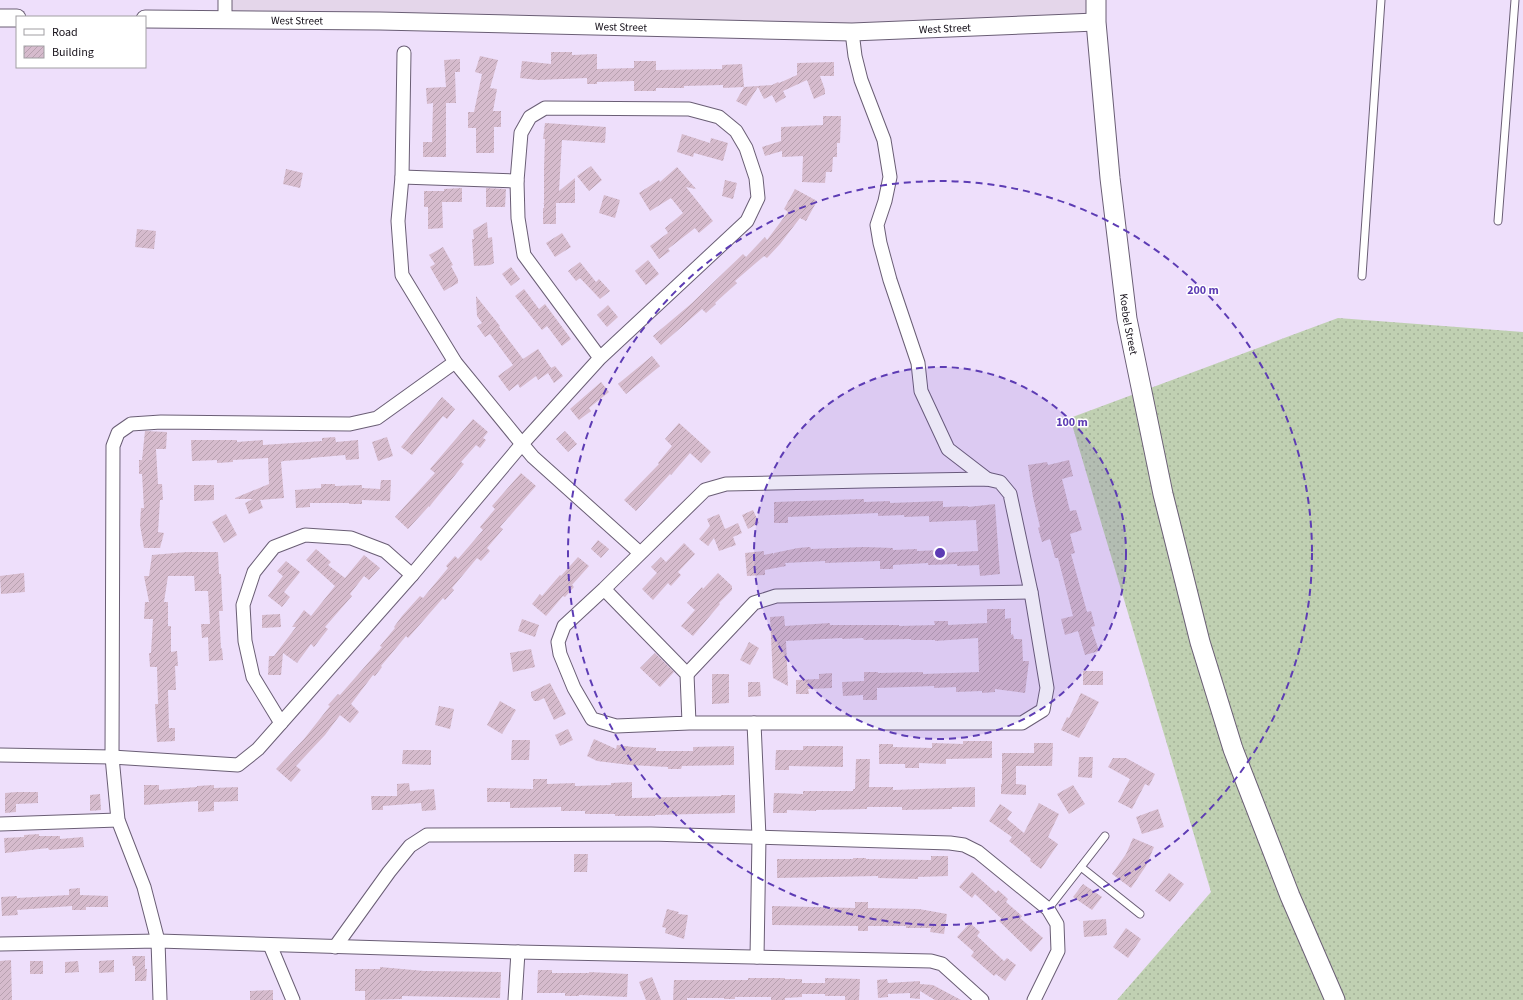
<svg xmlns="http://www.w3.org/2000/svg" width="1523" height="1000" font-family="'Source Sans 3',sans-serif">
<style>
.commercial{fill:#e4d6ea}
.grass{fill:url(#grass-dots)}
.building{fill:url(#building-hatch)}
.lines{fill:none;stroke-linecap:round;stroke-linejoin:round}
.service-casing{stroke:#6a5e75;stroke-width:9}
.minor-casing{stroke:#6a5e75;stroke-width:15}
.tertiary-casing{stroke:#6a5e75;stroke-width:19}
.secondary-casing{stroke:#6a5e75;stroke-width:21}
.service{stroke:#fff;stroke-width:7}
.minor{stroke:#fff;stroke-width:13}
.tertiary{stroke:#fff;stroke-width:17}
.secondary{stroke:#fff;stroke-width:19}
.ring{fill:none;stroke:#5d3cb4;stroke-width:2;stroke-dasharray:7 5}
.labels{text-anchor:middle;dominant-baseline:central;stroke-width:3;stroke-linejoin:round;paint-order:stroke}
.street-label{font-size:11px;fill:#140f18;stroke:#fff}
.centre{fill:#5d3cb4;stroke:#fff;stroke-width:2}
.ring-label{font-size:12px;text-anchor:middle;font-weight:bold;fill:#5d3cb4;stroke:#fff;stroke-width:3;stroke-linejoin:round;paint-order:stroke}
</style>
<defs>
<pattern id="grass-dots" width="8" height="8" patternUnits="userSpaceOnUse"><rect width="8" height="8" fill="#c0d0b2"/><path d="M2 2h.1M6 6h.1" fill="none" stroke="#a4b198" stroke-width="1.8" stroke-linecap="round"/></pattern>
<pattern id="building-hatch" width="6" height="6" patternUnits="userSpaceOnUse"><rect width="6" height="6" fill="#d6bbcd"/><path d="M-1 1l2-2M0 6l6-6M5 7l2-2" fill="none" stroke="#b7a0af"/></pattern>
</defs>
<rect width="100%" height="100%" fill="#eedffb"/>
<!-- commercial -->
<path class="commercial" d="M 225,0 L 1096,0 L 1096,22 L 969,27 L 225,19 Z"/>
<!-- grass -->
<path class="grass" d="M 1338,318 L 1523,332 L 1523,1000 L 1117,1000 L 1211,892 L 1070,418 Z"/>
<!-- building -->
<g class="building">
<path d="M 551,52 L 572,52 L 572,55 L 597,54 L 597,69 L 634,68 L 634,61 L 656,61 L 656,70 L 722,69 L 722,65 L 742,64 L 744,87 L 723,88 L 723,85 L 684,86 L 684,88 L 656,88 L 656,91 L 634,91 L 634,81 L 597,82 L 597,84 L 587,84 L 587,78 L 538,80 L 520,78 L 522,61 L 551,64 Z"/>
<path d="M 480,56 L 498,60 L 490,88 L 497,89 L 493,111 L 501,111 L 501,127 L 494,127 L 494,153 L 476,153 L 476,128 L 468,128 L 468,112 L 474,112 L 482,74 L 475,72 Z"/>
<path d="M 460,59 L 460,72 L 455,72 L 456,103 L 446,103 L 446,157 L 423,157 L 423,142 L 432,142 L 433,103 L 427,104 L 426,88 L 446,87 L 444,60 Z"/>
<path d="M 834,62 L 834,76 L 820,76 L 825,90 L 825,94 L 814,99 L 807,80 L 783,91 L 786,97 L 776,103 L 772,95 L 764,99 L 758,87 L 746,106 L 736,101 L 744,87 L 772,85 L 778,82 L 779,83 L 797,75 L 797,63 Z"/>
<path d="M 823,116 L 841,116 L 840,143 L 837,143 L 837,157 L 833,157 L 832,172 L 826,172 L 825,183 L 802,182 L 803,156 L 782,157 L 782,151 L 765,156 L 762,147 L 781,141 L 781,127 L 823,125 Z"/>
<path d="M 545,123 L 606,127 L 605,143 L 562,140 L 559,191 L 575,178 L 575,203 L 556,203 L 556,224 L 543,224 L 543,208 L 544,208 L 544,204 L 543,204 L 544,203 L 544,168 L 545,139 L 543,139 Z"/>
<path d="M 682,134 L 710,143 L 711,138 L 728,143 L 723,161 L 694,153 L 693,157 L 677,152 Z"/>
<path d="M 591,166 L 602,180 L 589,191 L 577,176 Z"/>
<path d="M 677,167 L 696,189 L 686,187 L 713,221 L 699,233 L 695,228 L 668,249 L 670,251 L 659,259 L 650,246 L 668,233 L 665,228 L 683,213 L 671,198 L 650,211 L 639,193 L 659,180 L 660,182 Z"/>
<path d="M 286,169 L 303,173 L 300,188 L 283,184 Z"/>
<path d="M 725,180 L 737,183 L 733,199 L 722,196 Z"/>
<path d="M 462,188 L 462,202 L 442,202 L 443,228 L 428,229 L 428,207 L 424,207 L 424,191 L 444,191 L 444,189 Z"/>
<path d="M 486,188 L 506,189 L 505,207 L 486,207 Z"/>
<path d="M 795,189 L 817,201 L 806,221 L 800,218 L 780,244 L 767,258 L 764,256 L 735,281 L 737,283 L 715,303 L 716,304 L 706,313 L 702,309 L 661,345 L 653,336 L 692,303 L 743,254 L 746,257 L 765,237 L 767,240 L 788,212 L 784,209 Z"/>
<path d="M 604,195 L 620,200 L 615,218 L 599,213 Z"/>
<path d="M 487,222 L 488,238 L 492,237 L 494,263 L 490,265 L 474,266 L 472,239 L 474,239 L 473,230 Z"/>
<path d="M 137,229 L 156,231 L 154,249 L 135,247 Z"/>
<path d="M 562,233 L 571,247 L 555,257 L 546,243 Z"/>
<path d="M 443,247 L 453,265 L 451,266 L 458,279 L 458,283 L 444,291 L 430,267 L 435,264 L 429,255 Z"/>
<path d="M 648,260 L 659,274 L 646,285 L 635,271 Z"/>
<path d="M 580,262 L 596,282 L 599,279 L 610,291 L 600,299 L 580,278 L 576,281 L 568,271 Z"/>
<path d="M 511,267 L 520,279 L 511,286 L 502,274 Z"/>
<path d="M 524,289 L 539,309 L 545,304 L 571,339 L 562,346 L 547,326 L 542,330 L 515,296 Z"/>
<path d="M 476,296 L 500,326 L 499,327 L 523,359 L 538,349 L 551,368 L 555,366 L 563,376 L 554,383 L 548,373 L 538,380 L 536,376 L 520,388 L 518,384 L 509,391 L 498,376 L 513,365 L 490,334 L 485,337 L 477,326 L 482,323 L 477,316 Z"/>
<path d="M 608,305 L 618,317 L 607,327 L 597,315 Z"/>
<path d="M 652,356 L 660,366 L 626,394 L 618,384 Z"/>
<path d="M 601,382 L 609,392 L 589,408 L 591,411 L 579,420 L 570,409 Z"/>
<path d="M 442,397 L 455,409 L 447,419 L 443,416 L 412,455 L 401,447 Z"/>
<path d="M 473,419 L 488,432 L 483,438 L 486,440 L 480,448 L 476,445 L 461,462 L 464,464 L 429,507 L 429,506 L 408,529 L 395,517 L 435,473 L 430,469 Z"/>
<path d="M 679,423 L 711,452 L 701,463 L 690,453 L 671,475 L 670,474 L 636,511 L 624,500 L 659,464 L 658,463 L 672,446 L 665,439 Z"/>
<path d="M 145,431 L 167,432 L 166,449 L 156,449 L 158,484 L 162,484 L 163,500 L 160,500 L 158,532 L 164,533 L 160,548 L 144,548 L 140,525 L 141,508 L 144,508 L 142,474 L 139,474 L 139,460 L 142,460 Z"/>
<path d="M 565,431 L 577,444 L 568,452 L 556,439 Z"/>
<path d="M 335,437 L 336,442 L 358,440 L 359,459 L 346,460 L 345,455 L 311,458 L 311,459 L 283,461 L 281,462 L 284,498 L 260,500 L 263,508 L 249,514 L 245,503 L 253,499 L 235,499 L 235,498 L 269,484 L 268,458 L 233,460 L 233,462 L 217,463 L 217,460 L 192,461 L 191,440 L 237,440 L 237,442 L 263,440 L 263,445 L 322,441 L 322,438 Z"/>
<path d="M 387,437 L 393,456 L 378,461 L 372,442 Z"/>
<path d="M 1069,460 L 1073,476 L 1062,479 L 1070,511 L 1076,510 L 1082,530 L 1070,534 L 1075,553 L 1071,554 L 1087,612 L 1091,611 L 1095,626 L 1091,627 L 1099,651 L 1085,655 L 1078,631 L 1065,635 L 1061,619 L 1073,616 L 1058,558 L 1055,558 L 1050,539 L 1042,542 L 1038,528 L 1040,527 L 1033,497 L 1028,465 L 1047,462 L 1048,465 Z"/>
<path d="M 521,473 L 536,486 L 500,527 L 503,529 L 487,548 L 490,551 L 481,561 L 477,558 L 452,588 L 454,590 L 445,600 L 443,598 L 408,638 L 406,636 L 381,666 L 382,667 L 375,676 L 373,675 L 351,704 L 359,712 L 350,723 L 340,715 L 325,735 L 296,766 L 301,770 L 291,782 L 276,769 L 304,739 L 330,706 L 328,705 L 338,694 L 340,695 L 382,647 L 380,646 L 395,628 L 394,627 L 402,616 L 420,596 L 423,598 L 448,568 L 446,566 L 455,556 L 458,559 L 483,530 L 480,527 L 495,509 L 492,506 Z"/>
<path d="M 381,480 L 391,480 L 390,501 L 362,500 L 362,504 L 349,504 L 349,503 L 310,503 L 310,507 L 296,508 L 295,490 L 321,488 L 321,484 L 335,484 L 335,486 L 362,485 L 362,488 L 380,489 Z"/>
<path d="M 194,485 L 214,485 L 214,500 L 194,501 Z"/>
<path d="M 864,499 L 864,502 L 890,501 L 890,503 L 943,501 L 943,507 L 968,506 L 968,507 L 995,504 L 1000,574 L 980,576 L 979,565 L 957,566 L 957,564 L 928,565 L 928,563 L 893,565 L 893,569 L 880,569 L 880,561 L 825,563 L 825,561 L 785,563 L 786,566 L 765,570 L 765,575 L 747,576 L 745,553 L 764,551 L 764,555 L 773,553 L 774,555 L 774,553 L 798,548 L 810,547 L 811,549 L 864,547 L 893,548 L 893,550 L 917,549 L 917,551 L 940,550 L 940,553 L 978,551 L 976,520 L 929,522 L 929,516 L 904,517 L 904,515 L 878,516 L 878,513 L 788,517 L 788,523 L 774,523 L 774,502 Z"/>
<path d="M 753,510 L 759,523 L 748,529 L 742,515 Z"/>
<path d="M 226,514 L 237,535 L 224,543 L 212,522 Z"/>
<path d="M 719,514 L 725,529 L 738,523 L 742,533 L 733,537 L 736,545 L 719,551 L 714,538 L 708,546 L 699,539 L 710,526 L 707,519 Z"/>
<path d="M 598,540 L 609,549 L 601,558 L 591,549 Z"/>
<path d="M 684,543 L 695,554 L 678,572 L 681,575 L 671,586 L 668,583 L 653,600 L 642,589 L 657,573 L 651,567 L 661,557 L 666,562 Z"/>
<path d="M 316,549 L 331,562 L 328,565 L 345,578 L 364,555 L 380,568 L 369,580 L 364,576 L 350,594 L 352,596 L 325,627 L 328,629 L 314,647 L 311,644 L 297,663 L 283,653 L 281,675 L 268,675 L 269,656 L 274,656 L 296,627 L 292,627 L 304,610 L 311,616 L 335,586 L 306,560 Z"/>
<path d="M 187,552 L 218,552 L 219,574 L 221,574 L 222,599 L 223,611 L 219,611 L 221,649 L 222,648 L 223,660 L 209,661 L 208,637 L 202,638 L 201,624 L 210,624 L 208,591 L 195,591 L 194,576 L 168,576 L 164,602 L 168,602 L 168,626 L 171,626 L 171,652 L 177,651 L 178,666 L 175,666 L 176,690 L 168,690 L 169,728 L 175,728 L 175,741 L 157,742 L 155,704 L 158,704 L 157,667 L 150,667 L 149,653 L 151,653 L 153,619 L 144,619 L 145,602 L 149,602 L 144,576 L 149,576 L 152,555 Z"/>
<path d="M 578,557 L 589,566 L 572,585 L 574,587 L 565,597 L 563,596 L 546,616 L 532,604 L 540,594 L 542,596 L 560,575 L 561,576 Z"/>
<path d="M 286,561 L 300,572 L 284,592 L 290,597 L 282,607 L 268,596 L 283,576 L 277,571 Z"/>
<path d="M 24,573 L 25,592 L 1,594 L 0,576 Z"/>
<path d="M 718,573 L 732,586 L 732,590 L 719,603 L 720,604 L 693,636 L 681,626 L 695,610 L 687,603 L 702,587 L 703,589 Z"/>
<path d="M 987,609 L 1005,609 L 1005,619 L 1011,618 L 1011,635 L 1013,634 L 1014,639 L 1022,639 L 1023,661 L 1029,661 L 1025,693 L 995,689 L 995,692 L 982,693 L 982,691 L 956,692 L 956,687 L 934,688 L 934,686 L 877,688 L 877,700 L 863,700 L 863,695 L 843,696 L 842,682 L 864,681 L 864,672 L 878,672 L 878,673 L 923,672 L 923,674 L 979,672 L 978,638 L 935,641 L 935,640 L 911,640 L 911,639 L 864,640 L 863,638 L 842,639 L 842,638 L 786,641 L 788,686 L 773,678 L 770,617 L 784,616 L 785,626 L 830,623 L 830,625 L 899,625 L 899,626 L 935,625 L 934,621 L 948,621 L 948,625 L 987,623 Z"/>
<path d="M 280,614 L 281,627 L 262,628 L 262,615 Z"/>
<path d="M 522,619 L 539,625 L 535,637 L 518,631 Z"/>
<path d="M 749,642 L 759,648 L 750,665 L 740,660 Z"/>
<path d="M 531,649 L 535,667 L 513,672 L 510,653 Z"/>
<path d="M 655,653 L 674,672 L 660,687 L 640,668 Z"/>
<rect x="1083" y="671" width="20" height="14"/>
<path d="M 832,673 L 832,688 L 808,689 L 809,694 L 796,694 L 796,680 L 819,679 L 819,674 Z"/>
<path d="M 712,674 L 729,674 L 729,703 L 712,704 Z"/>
<path d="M 748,682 L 760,682 L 761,696 L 748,697 Z"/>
<path d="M 550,683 L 566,714 L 554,720 L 544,698 L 538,701 L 534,701 L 531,696 L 531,692 Z"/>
<path d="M 1081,693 L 1099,702 L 1079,738 L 1061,730 L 1067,717 L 1069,718 Z"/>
<path d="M 500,701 L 516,710 L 502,734 L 487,725 Z"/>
<path d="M 439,706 L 454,709 L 450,729 L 435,725 Z"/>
<path d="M 568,729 L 573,740 L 560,746 L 555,735 Z"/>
<path d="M 594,739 L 616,749 L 617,745 L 633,747 L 656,748 L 656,751 L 693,751 L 693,747 L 734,746 L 734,765 L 682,766 L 681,769 L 668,769 L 668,767 L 630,765 L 597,761 L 587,756 Z"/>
<path d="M 512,740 L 530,740 L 529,760 L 511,760 Z"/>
<path d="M 963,741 L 992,741 L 992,758 L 946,759 L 946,764 L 919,763 L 919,768 L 905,768 L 905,764 L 879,764 L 879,744 L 893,744 L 893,747 L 932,748 L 932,743 L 963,744 Z"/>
<path d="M 1034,743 L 1053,743 L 1052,766 L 1016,766 L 1016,784 L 1026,785 L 1026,795 L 1001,794 L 1001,784 L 1002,784 L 1002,753 L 1034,753 Z"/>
<path d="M 803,746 L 843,746 L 843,767 L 789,766 L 789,770 L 775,770 L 776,750 L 803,750 Z"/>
<path d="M 403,750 L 431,750 L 431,765 L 402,764 Z"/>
<path d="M 1079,757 L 1093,757 L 1092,778 L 1078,777 Z"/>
<path d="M 1113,758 L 1126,758 L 1155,774 L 1149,786 L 1145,784 L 1132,809 L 1118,802 L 1130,779 L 1108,767 Z"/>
<path d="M 856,759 L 870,759 L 869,787 L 893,787 L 893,790 L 975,787 L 975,807 L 952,807 L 952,809 L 902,810 L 902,807 L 867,807 L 867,809 L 816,810 L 816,811 L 787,810 L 787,813 L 773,813 L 774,793 L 803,794 L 803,791 L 853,791 L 853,789 L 855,789 Z"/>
<path d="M 533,779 L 547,779 L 547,784 L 575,783 L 575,786 L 611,785 L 611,783 L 632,782 L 632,798 L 721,796 L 721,795 L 735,795 L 735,813 L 655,815 L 655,816 L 615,816 L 615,814 L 585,814 L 585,811 L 561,811 L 561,807 L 510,808 L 510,802 L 487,802 L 487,788 L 533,789 Z"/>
<path d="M 409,783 L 410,791 L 434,789 L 436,810 L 422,811 L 421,803 L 383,806 L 383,810 L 372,810 L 371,796 L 397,796 L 397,784 Z"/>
<path d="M 144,785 L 159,785 L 159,790 L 197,787 L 197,786 L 214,785 L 214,788 L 238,787 L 238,801 L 214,802 L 214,811 L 198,812 L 198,801 L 144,805 Z"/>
<path d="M 1073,785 L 1085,804 L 1069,814 L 1057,794 Z"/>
<path d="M 17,792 L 38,792 L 38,803 L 16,804 L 16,812 L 5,813 L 5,793 Z"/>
<path d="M 100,794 L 101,810 L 90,811 L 90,795 Z"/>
<path d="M 1039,803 L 1059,814 L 1048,837 L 1058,844 L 1041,869 L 1030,861 L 1031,859 L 1009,841 L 1012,837 L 989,821 L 1000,804 L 1012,812 L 1007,819 L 1024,833 Z"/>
<path d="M 1158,809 L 1164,827 L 1142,834 L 1136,817 Z"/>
<path d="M 39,834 L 39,836 L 60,836 L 60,839 L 83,837 L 84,847 L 49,850 L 48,848 L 5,853 L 4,838 L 24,837 L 24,835 Z"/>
<path d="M 1133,838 L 1154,847 L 1146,866 L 1131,888 L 1112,874 L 1126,854 Z"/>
<path d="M 574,854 L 588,854 L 587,872 L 574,872 Z"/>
<path d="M 931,856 L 948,856 L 948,876 L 918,877 L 918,879 L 878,878 L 878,876 L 777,878 L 777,859 L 853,859 L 853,858 L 866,858 L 866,859 L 931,860 Z"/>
<path d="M 972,872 L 996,893 L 998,890 L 1008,899 L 1006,902 L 1022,916 L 1020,918 L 1043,938 L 1031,952 L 999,921 L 1002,919 L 975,894 L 972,898 L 959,887 Z"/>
<path d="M 1169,873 L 1184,884 L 1170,902 L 1155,891 Z"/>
<path d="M 1083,884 L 1102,897 L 1092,910 L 1073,897 Z"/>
<path d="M 80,888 L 80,895 L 108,896 L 108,907 L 86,907 L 86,910 L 72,910 L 72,906 L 17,910 L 18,915 L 2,916 L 1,897 L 17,896 L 17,898 L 69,895 L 69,889 Z"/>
<path d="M 855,902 L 868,902 L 868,908 L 919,909 L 947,914 L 944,934 L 930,932 L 931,928 L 906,928 L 906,926 L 868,926 L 868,931 L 858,931 L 858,926 L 772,925 L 772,906 L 855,908 Z"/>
<path d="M 667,909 L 679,912 L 678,914 L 688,915 L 684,939 L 665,933 L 666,928 L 662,927 Z"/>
<path d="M 1106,919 L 1107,935 L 1084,937 L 1083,921 Z"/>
<path d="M 970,923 L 980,932 L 977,936 L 1004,961 L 1007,958 L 1016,965 L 1005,981 L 996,974 L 994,976 L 971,956 L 974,952 L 957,937 Z"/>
<path d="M 1126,928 L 1141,939 L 1128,958 L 1113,947 Z"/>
<path d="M 132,956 L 145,956 L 145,969 L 147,969 L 146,981 L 135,981 L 135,966 L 133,966 Z"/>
<path d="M 11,960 L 12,1000 L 0,1000 L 0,961 Z"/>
<path d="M 114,960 L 114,972 L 99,973 L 99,961 Z"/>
<rect x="30" y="961" width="13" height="13"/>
<path d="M 78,961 L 79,972 L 65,973 L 65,962 Z"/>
<path d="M 380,967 L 424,971 L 501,972 L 500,998 L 402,996 L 402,999 L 365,1000 L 365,991 L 355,991 L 355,969 L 380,969 Z"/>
<path d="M 538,970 L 552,970 L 552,973 L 589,973 L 589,972 L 628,974 L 627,997 L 579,995 L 579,996 L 565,996 L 565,993 L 537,993 Z"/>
<path d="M 652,977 L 661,1000 L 646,1000 L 639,982 Z"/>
<path d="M 748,978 L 785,978 L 785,979 L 802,979 L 802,983 L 825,983 L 825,978 L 860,979 L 859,1000 L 845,1000 L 845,996 L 825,996 L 825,994 L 802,994 L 802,997 L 785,998 L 785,1000 L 771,1000 L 771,997 L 735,997 L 735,999 L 724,999 L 724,998 L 687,998 L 687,1000 L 673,1000 L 674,980 L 748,980 Z"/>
<path d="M 887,979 L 888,983 L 920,981 L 920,984 L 933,985 L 961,1000 L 935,1000 L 920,991 L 920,999 L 910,998 L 910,993 L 888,994 L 888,997 L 878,998 L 877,980 Z"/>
<path d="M 273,990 L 273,1000 L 250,1000 L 250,991 Z"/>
</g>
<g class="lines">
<defs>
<g id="service">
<path d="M 1498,221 L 1515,0"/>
<path d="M 1362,276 L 1381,0"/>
<path d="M 1081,867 L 1140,914"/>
<path d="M 1048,909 L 1105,836"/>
</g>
<g id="minor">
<path d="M 225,19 L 225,0"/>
<path d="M 852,32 L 855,56 L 861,80 L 884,140 L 890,177 L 885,201 L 877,225 L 880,243 L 890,280 L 918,363 L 921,391 L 948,449 L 987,479"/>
<path d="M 404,53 L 402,177 L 398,221 L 402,275 L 455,362 L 522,444 L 533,457 L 640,553"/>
<path d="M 402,177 L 517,181"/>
<path d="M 604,589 L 687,674 L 689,723 L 1022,723 L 1043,710 L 1047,688 L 1031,592 L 1010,494 L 1000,482 L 987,479 L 865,481 L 726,484 L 705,490 L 604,589 L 564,626 L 558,642 L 560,654 L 574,688 L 592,719 L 616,726 L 689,723"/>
<path d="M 687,674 L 754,603 L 776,596 L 1031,592"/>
<path d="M 281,723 L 253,677 L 245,641 L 243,605 L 254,572 L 274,547 L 305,535 L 351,538 L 385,551 L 412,575"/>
<path d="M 754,723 L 759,837 L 757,957"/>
<path d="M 0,755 L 112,757 L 238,765 L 258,749 L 412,575 L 522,444 L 600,358 L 747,221 L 758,198 L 756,178 L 746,148 L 736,131 L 719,117 L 689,109 L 545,108 L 530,117 L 521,133 L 517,181 L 518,218 L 524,255 L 600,358"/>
<path d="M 0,824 L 118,820"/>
<path d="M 0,944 L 158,941 L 518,952 L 931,961 L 942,964 L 982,1000"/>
<path d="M 270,945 L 293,1000"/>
<path d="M 335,947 L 389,872 L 410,846 L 427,835 L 651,834 L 950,843 L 964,845 L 978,852 L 1048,909 L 1057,924 L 1058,951 L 1034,1000"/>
<path d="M 160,1000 L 158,941 L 144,887 L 118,820 L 112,757 L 113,446 L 118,433 L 131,424 L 161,422 L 350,424 L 377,418 L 455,362"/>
<path d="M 515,1000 L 518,952"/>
</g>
<g id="tertiary">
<path d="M 0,18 L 17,18"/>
<path id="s1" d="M 145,19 L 380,21 L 852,32 L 1096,22"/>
</g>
<g id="secondary">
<path id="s2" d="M 1096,0 L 1096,22 L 1110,178 L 1127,319 L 1163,494 L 1200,642 L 1233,749 L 1290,896 L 1335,1000"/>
</g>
</defs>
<!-- service casing -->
<use href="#service" class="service-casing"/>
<!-- minor casing -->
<use href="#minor" class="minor-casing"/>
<!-- tertiary casing -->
<use href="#tertiary" class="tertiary-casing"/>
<!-- secondary casing -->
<use href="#secondary" class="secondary-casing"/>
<!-- service -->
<use href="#service" class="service"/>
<!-- minor -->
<use href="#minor" class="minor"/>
<!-- tertiary -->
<use href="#tertiary" class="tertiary"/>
<!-- secondary -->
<use href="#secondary" class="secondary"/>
</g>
<!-- distance rings -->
<circle cx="940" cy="553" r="186" fill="#5d3cb4" fill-opacity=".12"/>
<g class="ring">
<circle cx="940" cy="553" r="186"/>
<circle cx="940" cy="553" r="372"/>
</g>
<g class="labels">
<!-- street labels -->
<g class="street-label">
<text stroke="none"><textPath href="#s1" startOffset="152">West Street</textPath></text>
<text stroke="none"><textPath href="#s1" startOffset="476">West Street</textPath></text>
<text stroke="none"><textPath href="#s1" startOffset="800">West Street</textPath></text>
<text stroke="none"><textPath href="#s2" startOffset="326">Koebel Street</textPath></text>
</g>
</g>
<circle cx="940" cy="553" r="6" class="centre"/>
<g class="ring-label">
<text x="1203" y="294">200 m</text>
<text x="1072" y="426">100 m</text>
</g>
<!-- legend -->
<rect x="16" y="16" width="130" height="52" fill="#ffffff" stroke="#a19fa3"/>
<rect x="24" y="29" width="20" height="6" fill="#ffffff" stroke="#a19fa3"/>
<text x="52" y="36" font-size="12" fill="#140f18">Road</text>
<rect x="24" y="46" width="20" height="12" fill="url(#building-hatch)" stroke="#a19fa3"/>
<text x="52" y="56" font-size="12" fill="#140f18">Building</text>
</svg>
